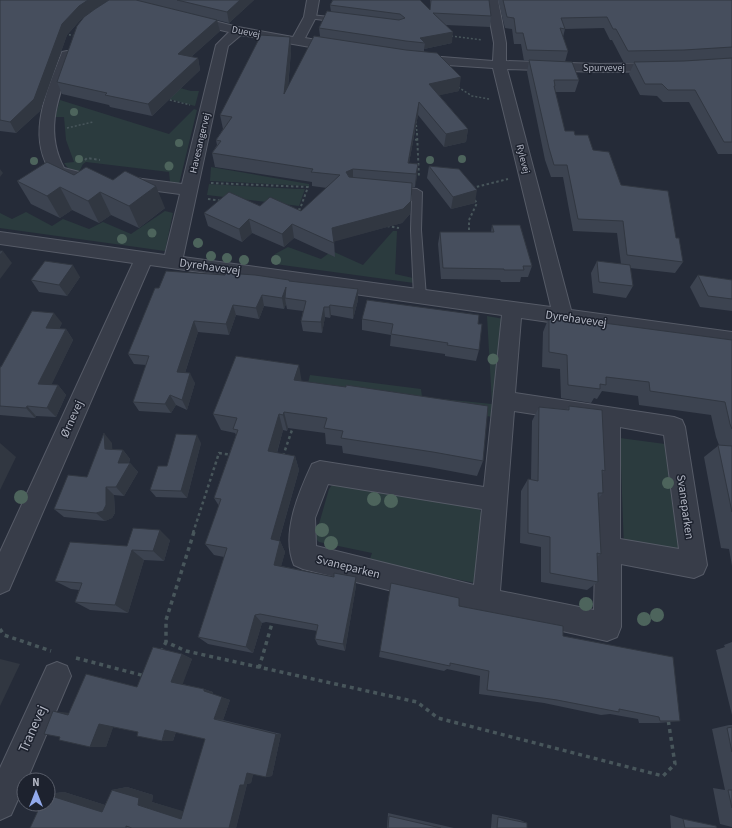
<svg xmlns="http://www.w3.org/2000/svg" width="732" height="828" font-family="'Source Sans 3',sans-serif">
<style>
.green{fill:#2b3b3e}
.lines{fill:none;stroke-linecap:round;stroke-linejoin:round}
.service-casing{stroke:#565b67;stroke-width:2}
.minor-casing{stroke:#565b67;stroke-width:2}
.path-far3{stroke:#48565b;stroke-width:1.5;stroke-dasharray:2 2;stroke-linecap:butt}
.path-far2{stroke:#48565b;stroke-width:2;stroke-dasharray:2.5 2.5;stroke-linecap:butt}
.path-far1{stroke:#48565b;stroke-width:2.5;stroke-dasharray:3 3;stroke-linecap:butt}
.path{stroke:#48565b;stroke-width:3.5;stroke-dasharray:4 4;stroke-linecap:butt}
.service{fill:#383d49;fill-rule:evenodd}
.minor{fill:#383d49;fill-rule:evenodd}
.tree{fill:#4d645c}
.wall{fill:#3c4350}
.shaded-wall{fill:#313741}
.building{fill:#464e5d;stroke:#313741}
.labels{text-anchor:middle;dominant-baseline:central;stroke-width:3;stroke-linejoin:round;paint-order:stroke}
.far-street-label{font-size:10px;fill:#b4b8c5;stroke:#1d222e}
.street-label{font-size:12px;fill:#b4b8c5;stroke:#1d222e}
.near-street-label{font-size:14px;fill:#b4b8c5;stroke:#1d222e}
</style>
<rect width="100%" height="100%" fill="#252b38"/>
<!-- green -->
<g class="green">
<path d="M 85,62 L 191,91 L 199,91 L 195,106 L 80,75 Z"/>
<path d="M 60,100 L 169,134 L 194,109 L 197,110 L 179,184 L 170,182 L 169,172 L 86,162 L 83,164 L 79,172 L 68,168 L 64,163 L 74,162 L 66,140 L 64,117 L 55,117 Z"/>
<path d="M 211,167 L 309,184 L 309,186 L 210,181 Z"/>
<path d="M 209,184 L 297,189 L 305,189 L 299,206 L 207,195 Z"/>
<path d="M 165,211 L 173,213 L 165,251 L 0,228 L 0,213 L 12,219 L 26,212 L 52,226 L 63,219 L 89,229 L 103,222 L 131,234 Z"/>
<path d="M 393,231 L 397,231 L 395,274 L 413,278 L 414,283 L 275,264 L 272,260 L 275,254 L 288,247 L 321,259 L 332,251 L 363,265 Z"/>
<path d="M 487,316 L 504,319 L 499,418 L 307,387 L 310,375 L 421,389 L 422,397 L 492,404 Z"/>
<path d="M 620,438 L 665,444 L 668,450 L 683,550 L 624,549 Z"/>
<path d="M 332,485 L 479,508 L 483,518 L 475,583 L 369,562 L 372,553 L 319,542 L 315,538 L 329,489 Z"/>
</g>
<g class="lines">
<defs>
<g id="service">
<path d="M 310,15 L 340,18 L 343,20 L 340,22 L 308,18 L 307,17 Z"/>
<path d="M 394,187 L 417,189 L 422,192 L 421,230 L 426,297 L 424,300 L 420,301 L 416,300 L 414,297 L 411,230 L 412,195 L 391,192 L 389,190 Z"/>
</g>
<g id="minor">
<path d="M 307,0 L 319,0 L 316,17 L 305,38 L 339,44 L 343,45 L 345,48 L 343,51 L 339,52 L 241,35 L 228,46 L 183,257 L 551,307 L 493,68 L 416,63 L 411,62 L 410,59 L 411,56 L 416,55 L 493,61 L 494,43 L 486,0 L 498,0 L 506,43 L 506,61 L 600,64 L 662,63 L 667,64 L 669,67 L 667,70 L 662,71 L 600,72 L 507,69 L 571,310 L 732,332 L 732,348 L 521,318 L 515,393 L 674,417 L 682,420 L 685,427 L 707,565 L 703,574 L 694,578 L 621,564 L 621,627 L 617,637 L 607,641 L 486,614 L 303,569 L 294,565 C 281,534 298,494 312,464 L 320,461 L 484,487 L 502,315 L 150,265 L 9,590 L 0,594 L 0,552 L 133,263 L 0,244 L 0,232 L 165,255 L 180,194 L 127,187 L 121,185 L 119,182 L 121,179 L 127,177 L 182,184 L 216,45 L 229,32 L 186,22 L 184,19 L 186,16 L 190,15 L 238,27 L 293,37 L 304,17 ZM 514,411 L 598,424 L 594,610 L 500,591 ZM 620,427 L 664,435 L 679,549 L 620,539 ZM 328,484 L 482,509 L 474,585 L 316,546 L 315,518 Z"/>
<path d="M 67,51 L 72,52 L 73,55 C 60,94 43,128 64,168 L 87,174 L 89,177 L 87,180 L 81,182 L 52,174 C 26,136 46,94 61,55 L 62,52 Z"/>
<path d="M 57,662 L 67,666 L 71,676 L 27,780 L 24,780 L 24,786 L 11,815 L 0,820 L 0,768 L 47,666 Z"/>
</g>
</defs>
<!-- service casing -->
<use href="#service" class="service-casing"/>
<!-- minor casing -->
<use href="#minor" class="minor-casing"/>
<!-- path-far3 -->
<g class="path-far3">
<path d="M 65,34 L 76,36"/>
<path d="M 451,36 L 482,40"/>
<path d="M 458,87 L 472,96 L 489,99"/>
<path d="M 166,99 L 190,105"/>
<path d="M 416,121 L 417,134"/>
<path d="M 67,128 L 93,122"/>
</g>
<!-- path-far2 -->
<g class="path-far2">
<path d="M 417,133 L 419,178"/>
<path d="M 410,139 L 418,140"/>
<path d="M 85,160 L 87,158 L 100,160"/>
<path d="M 211,183 L 308,187 L 300,209"/>
<path d="M 472,188 L 508,179"/>
<path d="M 208,199 L 223,201"/>
<path d="M 293,209 L 306,210"/>
<path d="M 387,226 L 399,228"/>
<path d="M 469,235 L 469,220 L 477,203 L 474,199"/>
</g>
<!-- path-far1 -->
<g class="path-far1">
<path d="M 283,456 L 293,427"/>
<path d="M 193,533 L 219,453 L 232,455"/>
</g>
<!-- path -->
<g class="path">
<path d="M 194,532 L 166,620 L 166,642 L 186,651 L 417,702 L 438,718 L 663,776 L 675,764 L 668,719"/>
<path d="M 0,629 L 4,635 L 51,651"/>
<path d="M 161,652 L 166,642"/>
<path d="M 76,658 L 145,676"/>
<path d="M 259,668 L 273,620"/>
</g>
<!-- service -->
<use href="#service" class="service"/>
<!-- minor -->
<use href="#minor" class="minor"/>
</g>
<!-- trees -->
<g class="tree">
<circle cx="74" cy="112" r="4"/>
<circle cx="179" cy="143" r="4"/>
<circle cx="79" cy="159" r="4"/>
<circle cx="462" cy="159" r="4"/>
<circle cx="430" cy="160" r="4"/>
<circle cx="34" cy="161" r="4"/>
<circle cx="169" cy="166" r="4.5"/>
<circle cx="152" cy="233" r="4.5"/>
<circle cx="122" cy="239" r="5"/>
<circle cx="198" cy="243" r="5"/>
<circle cx="211" cy="256" r="5"/>
<circle cx="227" cy="258" r="5"/>
<circle cx="244" cy="260" r="5"/>
<circle cx="276" cy="260" r="5"/>
<circle cx="493" cy="359" r="5.5"/>
<circle cx="668" cy="483" r="6"/>
<circle cx="21" cy="497" r="7"/>
<circle cx="374" cy="499" r="7"/>
<circle cx="391" cy="501" r="7"/>
<circle cx="322" cy="530" r="7"/>
<circle cx="331" cy="543" r="7"/>
<circle cx="586" cy="604" r="7"/>
<circle cx="657" cy="615" r="7"/>
<circle cx="644" cy="619" r="7"/>
</g>
<!-- wall -->
<g class="wall">
<path d="M 0,0 L 108,1 L 109,0 L 254,0 L 229,23 L 217,20 L 220,31 L 191,57 L 198,58 L 200,70 L 152,116 L 110,107 L 109,105 L 62,94 L 57,82 L 91,12 L 83,17 L 67,35 L 40,111 L 16,133 L 0,131 Z"/>
<path d="M 332,0 L 420,0 L 430,10 L 430,0 L 489,0 L 491,16 L 490,27 L 446,25 L 452,43 L 424,49 L 424,52 L 459,91 L 439,95 L 468,129 L 466,142 L 444,147 L 418,115 L 409,163 L 418,164 L 415,187 L 411,187 L 410,214 L 402,223 L 334,241 L 335,257 L 294,238 L 284,247 L 252,233 L 242,242 L 208,226 L 204,213 L 260,206 L 301,211 L 327,188 L 312,186 L 312,182 L 215,167 L 212,153 L 217,145 L 216,140 L 223,129 L 220,115 L 290,37 L 291,51 L 288,88 L 320,36 L 319,28 L 331,12 L 330,5 L 332,1 Z"/>
<path d="M 498,0 L 732,0 L 732,154 L 718,154 L 689,102 L 663,102 L 657,96 L 640,95 L 629,74 L 634,63 L 624,63 L 612,40 L 610,40 L 604,28 L 565,29 L 563,37 L 568,51 L 565,62 L 579,80 L 575,92 L 555,92 L 565,131 L 575,135 L 593,150 L 621,185 L 676,238 L 683,262 L 675,273 L 630,268 L 633,286 L 626,298 L 593,293 L 591,273 L 597,261 L 621,264 L 617,233 L 573,231 L 563,177 L 551,177 L 545,160 L 527,72 L 529,61 L 524,61 L 521,44 L 514,44 L 512,29 L 505,28 Z"/>
<path d="M 429,166 L 475,203 L 451,209 L 427,178 Z"/>
<path d="M 74,175 L 165,208 L 139,228 L 111,215 L 99,223 L 72,210 L 60,218 L 31,204 L 17,181 Z"/>
<path d="M 492,225 L 532,266 L 528,277 L 521,277 L 520,282 L 501,282 L 500,280 L 441,279 L 438,244 L 440,232 L 491,232 Z"/>
<path d="M 698,275 L 732,280 L 732,311 L 700,307 L 690,287 Z"/>
<path d="M 80,277 L 67,296 L 39,292 L 31,280 Z"/>
<path d="M 289,281 L 358,300 L 353,319 L 331,315 L 330,318 L 325,317 L 322,333 L 303,331 L 301,321 L 303,311 L 287,309 L 286,304 L 284,309 L 264,306 L 259,319 L 236,315 L 229,335 L 198,332 L 185,373 L 195,383 L 187,410 L 176,405 L 171,413 L 139,411 L 133,402 L 146,365 L 134,364 L 128,354 L 159,288 Z"/>
<path d="M 549,317 L 732,340 L 732,566 L 729,549 L 721,548 L 704,457 L 719,445 L 716,437 L 711,415 L 639,405 L 638,396 L 602,391 L 597,399 L 594,398 L 591,403 L 561,398 L 560,369 L 542,367 L 543,332 Z"/>
<path d="M 362,319 L 478,324 L 479,350 L 476,361 L 445,356 L 445,354 L 390,346 L 391,335 L 362,330 Z"/>
<path d="M 62,323 L 59,329 L 66,329 L 73,340 L 51,385 L 58,385 L 66,395 L 56,417 L 36,416 L 35,418 L 0,415 L 0,367 Z"/>
<path d="M 301,381 L 483,461 L 477,476 L 429,467 L 343,453 L 342,446 L 326,444 L 325,433 L 288,428 L 287,431 L 283,430 L 277,453 L 295,456 L 299,470 L 279,541 L 280,541 L 285,552 L 281,566 L 334,577 L 356,577 L 356,586 L 345,651 L 318,645 L 315,639 L 317,631 L 266,622 L 262,623 L 253,653 L 208,644 L 198,637 L 224,557 L 214,555 L 205,544 L 219,506 L 214,498 L 236,435 L 235,433 L 221,430 L 213,414 Z"/>
<path d="M 569,406 L 605,471 L 602,474 L 603,493 L 598,499 L 601,554 L 597,557 L 598,582 L 587,590 L 541,582 L 541,547 L 520,543 L 521,491 L 528,479 L 531,479 L 532,421 L 539,407 L 567,409 Z"/>
<path d="M 112,443 L 112,449 L 123,450 L 130,459 L 129,463 L 130,463 L 138,472 L 124,496 L 114,495 L 115,513 L 112,518 L 105,521 L 64,517 L 54,509 L 87,477 Z"/>
<path d="M 201,443 L 187,498 L 156,497 L 150,490 L 167,466 Z"/>
<path d="M 170,540 L 164,561 L 144,560 L 128,613 L 90,610 L 75,602 L 79,590 L 71,589 L 55,581 L 127,546 Z"/>
<path d="M 391,583 L 459,606 L 563,636 L 680,721 L 658,723 L 639,723 L 638,719 L 610,714 L 601,715 L 544,703 L 479,694 L 480,676 L 447,669 L 444,671 L 379,657 Z"/>
<path d="M 732,642 L 732,715 L 716,650 L 725,647 L 724,645 Z"/>
<path d="M 182,654 L 192,659 L 182,684 L 204,689 L 213,692 L 212,694 L 230,700 L 223,720 L 281,734 L 272,776 L 266,777 L 253,774 L 251,783 L 247,784 L 236,828 L 30,828 L 48,804 L 48,794 L 64,792 L 105,805 L 112,790 L 127,787 L 153,795 L 152,802 L 184,812 L 205,739 L 176,732 L 173,741 L 138,732 L 113,727 L 106,747 L 69,713 L 137,687 Z"/>
<path d="M 729,725 L 732,725 L 732,827 L 720,824 L 713,788 L 725,790 L 712,729 Z"/>
<path d="M 388,813 L 454,828 L 387,828 Z"/>
<path d="M 492,814 L 520,820 L 527,823 L 527,828 L 491,828 Z"/>
<path d="M 670,815 L 683,819 L 717,828 L 671,828 Z"/>
</g>
<!-- shaded-wall -->
<g class="shaded-wall">
<path d="M 88,0 L 108,0 L 108,1 L 83,17 L 67,35 L 40,111 L 16,133 L 10,122 L 62,24 L 79,6 Z"/>
<path d="M 240,0 L 254,0 L 229,23 L 227,12 Z"/>
<path d="M 217,20 L 220,31 L 181,66 L 178,54 Z"/>
<path d="M 453,32 L 452,43 L 424,49 L 425,43 L 420,38 Z"/>
<path d="M 290,37 L 291,51 L 286,108 L 284,94 Z"/>
<path d="M 198,58 L 200,70 L 152,116 L 148,104 Z"/>
<path d="M 461,77 L 459,91 L 428,98 L 429,84 Z"/>
<path d="M 419,102 L 418,115 L 407,173 L 408,163 Z"/>
<path d="M 468,129 L 466,142 L 444,147 L 446,134 Z"/>
<path d="M 418,164 L 417,178 L 415,187 L 416,174 Z"/>
<path d="M 0,169 L 3,173 L 0,177 Z"/>
<path d="M 353,169 L 353,182 L 346,172 Z"/>
<path d="M 156,186 L 165,208 L 139,228 L 129,206 Z"/>
<path d="M 60,187 L 72,210 L 60,218 L 47,196 Z"/>
<path d="M 477,190 L 475,203 L 451,209 L 453,197 Z"/>
<path d="M 100,192 L 111,215 L 99,223 L 88,201 Z"/>
<path d="M 411,201 L 410,214 L 402,223 L 333,242 L 332,228 Z"/>
<path d="M 249,219 L 252,233 L 242,242 L 239,229 Z"/>
<path d="M 292,224 L 294,238 L 284,247 L 282,234 Z"/>
<path d="M 3,251 L 12,263 L 0,279 L 0,255 Z"/>
<path d="M 73,265 L 80,277 L 67,296 L 59,285 Z"/>
<path d="M 286,287 L 285,298 L 286,304 L 284,309 L 282,298 Z"/>
<path d="M 358,289 L 358,300 L 353,319 L 353,308 Z"/>
<path d="M 262,295 L 264,306 L 259,319 L 256,308 Z"/>
<path d="M 233,305 L 236,315 L 229,335 L 226,324 Z"/>
<path d="M 330,305 L 331,315 L 330,318 L 329,307 Z"/>
<path d="M 324,307 L 325,317 L 322,333 L 321,322 Z"/>
<path d="M 54,313 L 62,323 L 54,339 L 46,328 Z"/>
<path d="M 194,321 L 198,332 L 182,382 L 177,372 Z"/>
<path d="M 66,329 L 73,340 L 48,392 L 38,384 L 39,382 Z"/>
<path d="M 299,365 L 302,383 L 294,380 Z"/>
<path d="M 190,373 L 195,383 L 187,410 L 182,400 Z"/>
<path d="M 58,385 L 66,395 L 56,417 L 47,408 Z"/>
<path d="M 170,395 L 176,405 L 171,413 L 165,404 Z"/>
<path d="M 27,406 L 36,416 L 35,418 L 26,408 Z"/>
<path d="M 284,412 L 288,428 L 287,431 L 283,415 Z"/>
<path d="M 279,414 L 283,430 L 273,466 L 268,451 Z"/>
<path d="M 104,433 L 112,443 L 113,458 L 105,449 Z"/>
<path d="M 197,435 L 201,443 L 187,498 L 181,491 Z"/>
<path d="M 0,443 L 16,457 L 0,490 Z"/>
<path d="M 123,450 L 130,459 L 126,470 L 130,463 L 138,472 L 124,496 L 116,487 L 118,463 Z"/>
<path d="M 295,456 L 299,470 L 276,551 L 271,539 Z"/>
<path d="M 106,487 L 114,495 L 115,513 L 112,518 L 105,521 L 96,513 Z"/>
<path d="M 160,530 L 170,540 L 164,561 L 153,551 Z"/>
<path d="M 280,541 L 285,552 L 279,575 L 274,565 Z"/>
<path d="M 132,550 L 144,560 L 128,613 L 115,605 Z"/>
<path d="M 356,577 L 356,586 L 345,651 L 343,644 Z"/>
<path d="M 255,615 L 262,623 L 253,653 L 246,647 Z"/>
<path d="M 182,654 L 192,659 L 182,686 L 171,682 Z"/>
<path d="M 0,659 L 20,664 L 0,706 Z"/>
<path d="M 204,689 L 213,692 L 212,694 L 204,691 Z"/>
<path d="M 222,697 L 230,700 L 223,720 L 214,719 Z"/>
<path d="M 53,711 L 70,713 L 68,715 Z"/>
<path d="M 99,724 L 114,725 L 106,747 L 90,747 Z"/>
<path d="M 165,730 L 176,731 L 173,741 L 162,741 Z"/>
<path d="M 276,734 L 281,734 L 272,776 L 266,777 Z"/>
<path d="M 254,771 L 251,783 L 247,784 L 236,828 L 229,828 L 240,785 L 247,773 Z"/>
<path d="M 127,787 L 153,795 L 152,802 L 193,814 L 181,819 L 138,805 L 112,790 Z"/>
<path d="M 64,792 L 118,809 L 102,812 L 48,795 L 48,794 Z"/>
</g>
<!-- building -->
<g class="building">
<path d="M 0,0 L 88,0 L 79,6 L 62,24 L 34,99 L 10,122 L 0,120 Z"/>
<path d="M 109,0 L 136,0 L 217,20 L 178,54 L 198,58 L 148,104 L 105,95 L 107,93 L 57,82 L 77,26 L 84,17 L 95,9 Z"/>
<path d="M 177,0 L 240,0 L 227,12 Z"/>
<path d="M 333,0 L 420,0 L 430,10 L 431,0 L 489,0 L 491,16 L 433,13 L 453,32 L 420,38 L 425,43 L 406,41 L 319,28 L 327,11 L 399,20 L 405,18 L 400,14 L 330,5 Z"/>
<path d="M 503,0 L 732,0 L 732,47 L 684,50 L 628,51 L 616,29 L 613,29 L 607,17 L 561,18 L 565,29 L 560,28 L 568,51 L 527,50 L 523,33 L 516,33 L 514,18 L 507,17 Z"/>
<path d="M 261,35 L 290,37 L 284,94 L 314,36 L 406,50 L 437,53 L 461,77 L 429,84 L 468,129 L 446,134 L 419,102 L 408,163 L 418,164 L 416,174 L 353,169 L 346,172 L 349,177 L 412,183 L 411,201 L 403,209 L 332,228 L 334,243 L 292,224 L 282,234 L 249,219 L 239,229 L 204,213 L 229,192 L 260,206 L 270,197 L 301,211 L 340,175 L 311,172 L 313,169 L 212,153 L 221,141 L 216,140 L 232,117 L 220,115 Z"/>
<path d="M 732,58 L 732,142 L 724,142 L 695,90 L 668,90 L 662,84 L 645,84 L 634,62 L 684,61 Z"/>
<path d="M 529,60 L 572,62 L 579,80 L 554,80 L 555,86 L 554,86 L 565,131 L 574,131 L 575,135 L 588,135 L 593,150 L 609,152 L 621,185 L 668,191 L 676,238 L 679,238 L 683,262 L 627,255 L 623,221 L 578,219 L 567,165 L 554,165 L 549,148 Z"/>
<path d="M 47,162 L 74,175 L 86,167 L 113,180 L 125,171 L 156,186 L 129,206 L 100,192 L 88,201 L 60,187 L 47,196 L 17,181 Z"/>
<path d="M 429,166 L 459,169 L 477,190 L 453,197 Z"/>
<path d="M 492,225 L 520,225 L 532,266 L 523,266 L 524,270 L 504,270 L 504,269 L 443,268 L 440,232 L 494,232 Z"/>
<path d="M 0,251 L 3,251 L 0,255 Z"/>
<path d="M 45,261 L 73,265 L 59,285 L 31,280 Z"/>
<path d="M 597,261 L 630,265 L 633,286 L 599,282 Z"/>
<path d="M 166,271 L 225,275 L 226,273 L 255,275 L 289,280 L 289,281 L 358,289 L 353,308 L 330,305 L 329,307 L 324,307 L 321,322 L 301,321 L 306,301 L 285,298 L 286,287 L 282,298 L 262,295 L 256,308 L 233,305 L 226,324 L 194,321 L 177,372 L 190,373 L 182,400 L 170,395 L 165,404 L 133,402 L 149,356 L 128,354 L 155,288 L 159,288 Z"/>
<path d="M 698,275 L 732,280 L 732,299 L 708,296 Z"/>
<path d="M 367,300 L 479,315 L 478,324 L 482,324 L 479,350 L 447,345 L 448,343 L 391,334 L 393,324 L 362,319 Z"/>
<path d="M 32,311 L 54,313 L 46,328 L 66,329 L 38,384 L 58,385 L 47,408 L 27,406 L 26,408 L 0,406 L 0,367 L 1,367 Z"/>
<path d="M 549,317 L 566,318 L 732,340 L 732,429 L 730,424 L 725,402 L 650,391 L 649,382 L 606,377 L 606,385 L 600,384 L 600,389 L 568,385 L 567,355 L 549,352 Z"/>
<path d="M 236,356 L 299,365 L 294,380 L 346,387 L 346,385 L 488,406 L 483,461 L 433,452 L 341,438 L 343,431 L 324,428 L 327,418 L 284,412 L 283,415 L 279,414 L 268,451 L 295,456 L 271,539 L 280,541 L 274,565 L 334,577 L 334,573 L 356,577 L 343,644 L 315,639 L 318,625 L 260,614 L 255,615 L 246,647 L 198,637 L 227,548 L 205,544 L 221,499 L 214,498 L 238,430 L 233,429 L 237,418 L 213,414 Z"/>
<path d="M 569,406 L 602,410 L 605,471 L 602,470 L 603,493 L 598,493 L 601,554 L 597,553 L 598,582 L 550,573 L 550,537 L 528,533 L 528,479 L 538,481 L 539,407 L 569,410 Z"/>
<path d="M 104,433 L 105,449 L 123,450 L 118,463 L 130,463 L 116,487 L 106,487 L 106,505 L 103,511 L 96,513 L 54,509 L 68,475 L 87,477 Z"/>
<path d="M 176,434 L 197,435 L 181,491 L 150,490 L 158,466 L 167,466 Z"/>
<path d="M 718,445 L 732,446 L 732,512 Z"/>
<path d="M 133,528 L 160,530 L 153,551 L 132,550 L 115,605 L 75,602 L 82,583 L 55,581 L 70,542 L 127,546 Z"/>
<path d="M 391,583 L 459,598 L 459,606 L 563,626 L 563,636 L 673,657 L 680,721 L 660,721 L 659,717 L 619,709 L 619,712 L 557,700 L 487,690 L 489,671 L 450,663 L 450,666 L 380,651 Z"/>
<path d="M 153,647 L 182,654 L 171,682 L 204,689 L 204,691 L 222,697 L 214,719 L 276,734 L 266,777 L 247,773 L 244,785 L 240,785 L 229,828 L 132,828 L 126,826 L 126,828 L 30,828 L 41,804 L 48,804 L 48,795 L 102,812 L 112,790 L 139,798 L 138,805 L 181,819 L 205,739 L 165,730 L 162,741 L 137,736 L 138,732 L 99,724 L 90,747 L 59,740 L 60,737 L 44,734 L 53,711 L 68,715 L 86,674 L 137,687 Z"/>
<path d="M 732,727 L 732,752 L 727,728 Z"/>
<path d="M 728,790 L 732,790 L 732,808 Z"/>
<path d="M 389,816 L 441,828 L 388,828 Z"/>
<path d="M 498,817 L 527,823 L 527,828 L 497,828 Z"/>
<path d="M 683,819 L 716,826 L 717,828 L 685,828 Z"/>
</g>
<g class="labels">
<!-- far-street labels -->
<g class="far-street-label">
<text transform="translate(246 32) rotate(11)">Duevej</text>
<text x="604" y="68">Spurvevej</text>
<text transform="translate(200 143) rotate(-77)">Havesangervej</text>
<text transform="translate(523 159) rotate(76)">Rylevej</text>
</g>
<!-- street labels -->
<g class="street-label">
<text transform="translate(210 267) rotate(8)">Dyrehavevej</text>
<text transform="translate(576 319) rotate(8)">Dyrehavevej</text>
<text transform="translate(72 419) rotate(-66)">Ørnevej</text>
<text transform="translate(685 507) rotate(82)">Svaneparken</text>
<text transform="translate(348 567) rotate(14)">Svaneparken</text>
</g>
<!-- near-street labels -->
<g class="near-street-label">
<text transform="translate(33 729) rotate(-66)">Tranevej</text>
</g>
</g>
<!-- north arrow -->
<g transform="translate(36 792)"><circle r="19" fill="#1d222e" stroke="#595e6a"/>
<path d="M0-3L7 15L0 10L-7 15Z" fill="#92aaec"/>
<text y="-6" font-size="11" font-weight="bold" text-anchor="middle" fill="#b4b8c5">N</text>
</g>
</svg>
